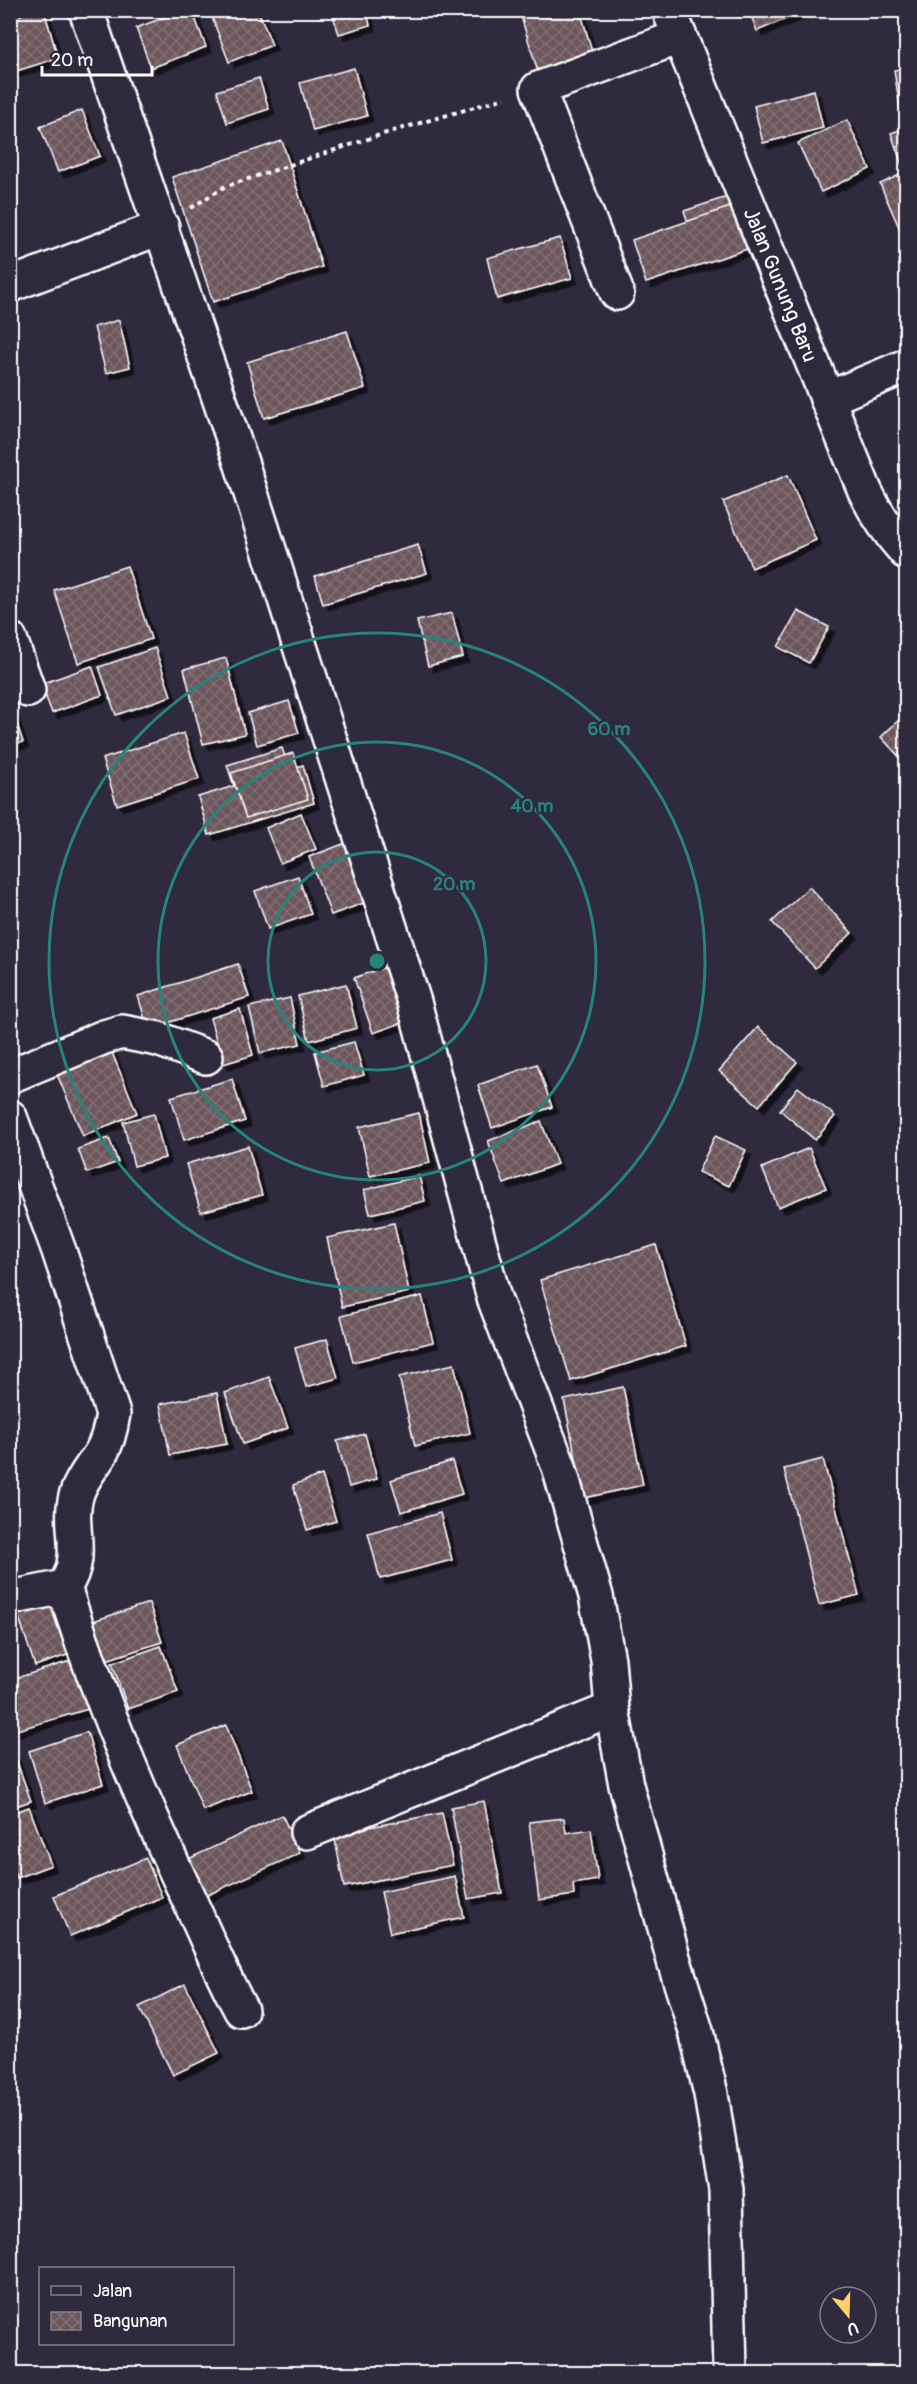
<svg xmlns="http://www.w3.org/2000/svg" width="917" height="2384" font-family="Pangolin,sans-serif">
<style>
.building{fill:url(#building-cross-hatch);stroke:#fff;stroke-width:1.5;filter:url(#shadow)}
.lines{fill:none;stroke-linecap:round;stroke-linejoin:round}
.minor-casing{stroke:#fff;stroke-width:38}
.tertiary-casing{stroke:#fff;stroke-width:38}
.path{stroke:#fff;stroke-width:4;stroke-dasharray:4.5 4.5;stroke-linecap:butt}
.minor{stroke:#2f2a3d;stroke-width:33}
.tertiary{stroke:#2f2a3d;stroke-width:33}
.ring{fill:none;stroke:#27847c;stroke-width:3}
.labels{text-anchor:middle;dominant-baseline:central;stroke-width:4.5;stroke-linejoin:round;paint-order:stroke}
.street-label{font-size:21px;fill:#fff;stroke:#2f2a3d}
.centre{fill:#27847c;stroke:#2f2a3d;stroke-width:3}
.ring-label{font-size:18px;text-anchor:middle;font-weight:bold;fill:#27847c;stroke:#2f2a3d;stroke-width:4.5;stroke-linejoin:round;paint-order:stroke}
</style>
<defs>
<pattern id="building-cross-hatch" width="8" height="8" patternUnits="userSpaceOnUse" patternTransform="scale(1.5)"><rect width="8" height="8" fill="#6c565b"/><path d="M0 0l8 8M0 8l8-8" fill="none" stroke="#826f74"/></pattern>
<filter id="shadow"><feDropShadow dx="5.5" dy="5.5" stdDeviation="0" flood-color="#0009"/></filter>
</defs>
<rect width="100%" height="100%" fill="#2f2a3d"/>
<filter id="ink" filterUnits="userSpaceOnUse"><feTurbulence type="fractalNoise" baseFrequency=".0167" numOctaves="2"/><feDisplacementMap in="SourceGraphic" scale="12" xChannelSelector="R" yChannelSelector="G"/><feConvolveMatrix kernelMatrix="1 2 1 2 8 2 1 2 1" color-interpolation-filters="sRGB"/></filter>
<g filter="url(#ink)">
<!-- building -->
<g class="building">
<path d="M 37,10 L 44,10 L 58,58 L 10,73 L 10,18 Z"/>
<path d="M 184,10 L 192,10 L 206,47 L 151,68 L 136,28 Z"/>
<path d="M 214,10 L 258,10 L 272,45 L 229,62 L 210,12 Z"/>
<path d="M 331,10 L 366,10 L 370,25 L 339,34 Z"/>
<path d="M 519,10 L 580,10 L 593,55 L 538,72 Z"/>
<path d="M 749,10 L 799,10 L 800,13 L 757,31 Z"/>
<path d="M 354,68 L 367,116 L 313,131 L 300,83 Z"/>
<path d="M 906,68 L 906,113 L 901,114 L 894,70 Z"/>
<path d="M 259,78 L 269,109 L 227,123 L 217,91 Z"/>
<path d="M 814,90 L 823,128 L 763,143 L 754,106 Z"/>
<path d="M 82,110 L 100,156 L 58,172 L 40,127 Z"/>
<path d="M 847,120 L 870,169 L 821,192 L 798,143 Z"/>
<path d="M 906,128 L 906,166 L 903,168 L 891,133 Z"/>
<path d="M 282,141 L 322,267 L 213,302 L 172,177 Z"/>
<path d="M 906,172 L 906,243 L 880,184 Z"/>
<path d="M 727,197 L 741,237 L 698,251 L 684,211 Z"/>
<path d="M 733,206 L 747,249 L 646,283 L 632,240 Z"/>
<path d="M 560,238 L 572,278 L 497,299 L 487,258 Z"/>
<path d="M 119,320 L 130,367 L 106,373 L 94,327 Z"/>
<path d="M 347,331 L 365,388 L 264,418 L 247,362 Z"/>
<path d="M 788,475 L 816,540 L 752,568 L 723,502 Z"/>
<path d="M 418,545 L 427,573 L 323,604 L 315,576 Z"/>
<path d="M 127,566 L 151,639 L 78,663 L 54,590 Z"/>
<path d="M 798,611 L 829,627 L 809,663 L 778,647 Z"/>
<path d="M 452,613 L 463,657 L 428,666 L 417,621 Z"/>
<path d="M 155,648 L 171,696 L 116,715 L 99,667 Z"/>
<path d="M 226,658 L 245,734 L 203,744 L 184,669 Z"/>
<path d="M 92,666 L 102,695 L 52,713 L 41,684 Z"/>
<path d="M 289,701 L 299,733 L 257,745 L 248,713 Z"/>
<path d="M 10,704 L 23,742 L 10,746 Z"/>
<path d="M 906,713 L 906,764 L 881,737 Z"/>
<path d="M 184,733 L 199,779 L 117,805 L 102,759 Z"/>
<path d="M 282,748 L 289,769 L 303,765 L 314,803 L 209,835 L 198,797 L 234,786 L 227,765 Z"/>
<path d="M 293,753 L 308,799 L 246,818 L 231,773 Z"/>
<path d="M 301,813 L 316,849 L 280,863 L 266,828 Z"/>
<path d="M 351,841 L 372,900 L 331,915 L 309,857 Z"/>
<path d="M 298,876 L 311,914 L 268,929 L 255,891 Z"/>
<path d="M 809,887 L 852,933 L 815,968 L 772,922 Z"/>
<path d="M 238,964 L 249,997 L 148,1029 L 138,996 Z"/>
<path d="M 388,966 L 407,1021 L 373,1033 L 354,978 Z"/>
<path d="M 346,984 L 357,1028 L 309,1041 L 298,996 Z"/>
<path d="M 290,998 L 300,1044 L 260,1053 L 249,1007 Z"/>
<path d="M 240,1009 L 253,1055 L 223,1064 L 210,1018 Z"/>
<path d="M 758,1027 L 797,1062 L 759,1106 L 719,1071 Z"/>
<path d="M 354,1042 L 364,1075 L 324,1086 L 315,1052 Z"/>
<path d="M 108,1043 L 137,1113 L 83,1136 L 53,1065 Z"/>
<path d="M 537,1064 L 552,1107 L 492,1128 L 478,1085 Z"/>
<path d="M 232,1079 L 245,1121 L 184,1140 L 171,1097 Z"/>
<path d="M 798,1087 L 835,1116 L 815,1140 L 780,1110 Z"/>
<path d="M 419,1113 L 430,1163 L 370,1176 L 359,1127 Z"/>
<path d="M 154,1114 L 165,1158 L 134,1166 L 123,1122 Z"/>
<path d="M 541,1121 L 557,1164 L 504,1184 L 488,1141 Z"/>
<path d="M 715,1136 L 746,1150 L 729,1186 L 698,1172 Z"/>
<path d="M 109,1138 L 118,1162 L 87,1173 L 78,1149 Z"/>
<path d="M 248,1146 L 262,1195 L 201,1212 L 186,1164 Z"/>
<path d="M 809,1148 L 826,1188 L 778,1207 L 762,1168 Z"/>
<path d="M 419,1176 L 425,1201 L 370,1214 L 364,1190 Z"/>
<path d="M 394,1223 L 409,1292 L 342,1307 L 327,1238 Z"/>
<path d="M 656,1245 L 686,1346 L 571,1381 L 540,1280 Z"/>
<path d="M 422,1296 L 433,1342 L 353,1362 L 341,1316 Z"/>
<path d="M 327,1339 L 338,1378 L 306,1387 L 295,1348 Z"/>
<path d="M 454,1364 L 470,1433 L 415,1446 L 399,1377 Z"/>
<path d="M 269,1377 L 288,1428 L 243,1444 L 225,1393 Z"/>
<path d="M 623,1387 L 643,1485 L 584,1498 L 564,1400 Z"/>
<path d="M 217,1393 L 227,1444 L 170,1455 L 160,1404 Z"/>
<path d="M 365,1434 L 377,1479 L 349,1487 L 337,1441 Z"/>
<path d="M 823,1459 L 859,1595 L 819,1605 L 784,1469 Z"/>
<path d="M 452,1461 L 462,1494 L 401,1512 L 391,1480 Z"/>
<path d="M 322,1475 L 336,1521 L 307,1530 L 293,1485 Z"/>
<path d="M 440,1513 L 452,1560 L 380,1579 L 368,1533 Z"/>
<path d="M 64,1599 L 82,1650 L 35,1666 L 18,1615 Z"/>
<path d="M 149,1603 L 162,1642 L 103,1661 L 90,1622 Z"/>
<path d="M 161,1646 L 178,1692 L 128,1709 L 112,1663 Z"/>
<path d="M 80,1658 L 95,1707 L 10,1732 L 10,1680 Z"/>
<path d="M 226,1725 L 252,1791 L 203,1810 L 177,1745 Z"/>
<path d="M 87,1732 L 103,1784 L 45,1803 L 29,1751 Z"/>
<path d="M 14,1754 L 31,1801 L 10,1808 L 10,1755 Z"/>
<path d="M 484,1801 L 502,1893 L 468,1899 L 451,1807 Z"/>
<path d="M 29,1807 L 51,1865 L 17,1878 L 10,1863 L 10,1814 Z"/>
<path d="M 442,1813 L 453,1865 L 344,1887 L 334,1834 Z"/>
<path d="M 282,1815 L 300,1853 L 203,1897 L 186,1860 Z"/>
<path d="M 564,1818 L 566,1833 L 591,1829 L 598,1880 L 573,1884 L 574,1895 L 539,1900 L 529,1822 Z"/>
<path d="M 146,1858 L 162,1897 L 70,1936 L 54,1896 Z"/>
<path d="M 455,1876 L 464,1917 L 390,1933 L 381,1892 Z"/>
<path d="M 185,1984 L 219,2053 L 173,2075 L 139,2007 Z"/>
</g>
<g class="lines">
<defs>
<g id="minor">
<path d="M 669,10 L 865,491 C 876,514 889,533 906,552"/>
<path d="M 10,285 L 162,227"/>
<path d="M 617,293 L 538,89 L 679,37"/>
<path d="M 827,399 L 906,366"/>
<path d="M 10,639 L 28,690"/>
<path d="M 10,1076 L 104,1037 L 122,1032 L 158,1039 L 206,1057"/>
<path d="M 10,1117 L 59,1251 L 113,1414 C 111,1427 108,1441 101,1453 C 93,1466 82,1478 77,1493 C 66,1526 87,1555 64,1587 C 95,1687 135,1783 179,1878 C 200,1922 218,1967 241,2010"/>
<path d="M 10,1598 L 64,1587"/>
<path d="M 307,1832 L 612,1709"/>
</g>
<path id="tertiary" d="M 86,10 L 239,456 L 414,1002 L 494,1298 L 559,1467 L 596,1596 L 608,1660 L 612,1709 L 626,1785 L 674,1961 L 696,2031 L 711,2094 L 726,2190 L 730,2374"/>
</defs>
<!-- minor casing -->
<use href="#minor" class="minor-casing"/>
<!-- tertiary casing -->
<use href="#tertiary" class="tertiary-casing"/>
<!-- path -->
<path class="path" d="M 191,208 L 224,187 L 383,134 L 505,98"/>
<!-- minor -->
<use href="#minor" class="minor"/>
<!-- tertiary -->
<use href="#tertiary" class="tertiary"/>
</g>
</g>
<!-- distance rings -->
<g class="ring">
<circle cx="377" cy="961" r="109"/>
<circle cx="377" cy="961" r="219"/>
<circle cx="377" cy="961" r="328"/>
</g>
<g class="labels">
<!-- street labels -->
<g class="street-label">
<text transform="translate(780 285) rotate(68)">Jalan Gunung Baru</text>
</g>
</g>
<circle cx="377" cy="961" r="9" class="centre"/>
<g class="ring-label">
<text x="609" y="735">60 m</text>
<text x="532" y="812">40 m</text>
<text x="454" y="890">20 m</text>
</g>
<!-- margin -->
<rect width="917" height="2384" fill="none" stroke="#2f2a3d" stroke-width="36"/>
<rect x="18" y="18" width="881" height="2348" fill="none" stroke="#fff" stroke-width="2" filter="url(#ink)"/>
<!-- legend -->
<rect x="39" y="2267" width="195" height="78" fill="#2f2a3d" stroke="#827f8b" stroke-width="1.5"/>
<rect x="51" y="2286" width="30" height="9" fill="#2f2a3d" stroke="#827f8b" stroke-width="1.5"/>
<text x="93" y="2297" font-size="18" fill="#ffffff">Jalan</text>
<rect x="51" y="2312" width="30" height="18" fill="url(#building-cross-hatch)" stroke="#827f8b" stroke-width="1.5"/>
<text x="93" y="2327" font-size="18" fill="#ffffff">Bangunan</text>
<!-- north arrow -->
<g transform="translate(848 2315) rotate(161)"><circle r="28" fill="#2f2a3d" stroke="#827f8b" stroke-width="1.5"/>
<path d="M0-4.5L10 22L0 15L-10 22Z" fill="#ffd166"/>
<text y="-9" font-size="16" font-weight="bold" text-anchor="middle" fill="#ffffff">U</text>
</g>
<!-- scale -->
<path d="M42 66v9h110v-9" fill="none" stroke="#ffffff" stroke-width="3"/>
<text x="51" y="66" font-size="18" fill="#ffffff" stroke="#2f2a3d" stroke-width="4.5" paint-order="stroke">20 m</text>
</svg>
